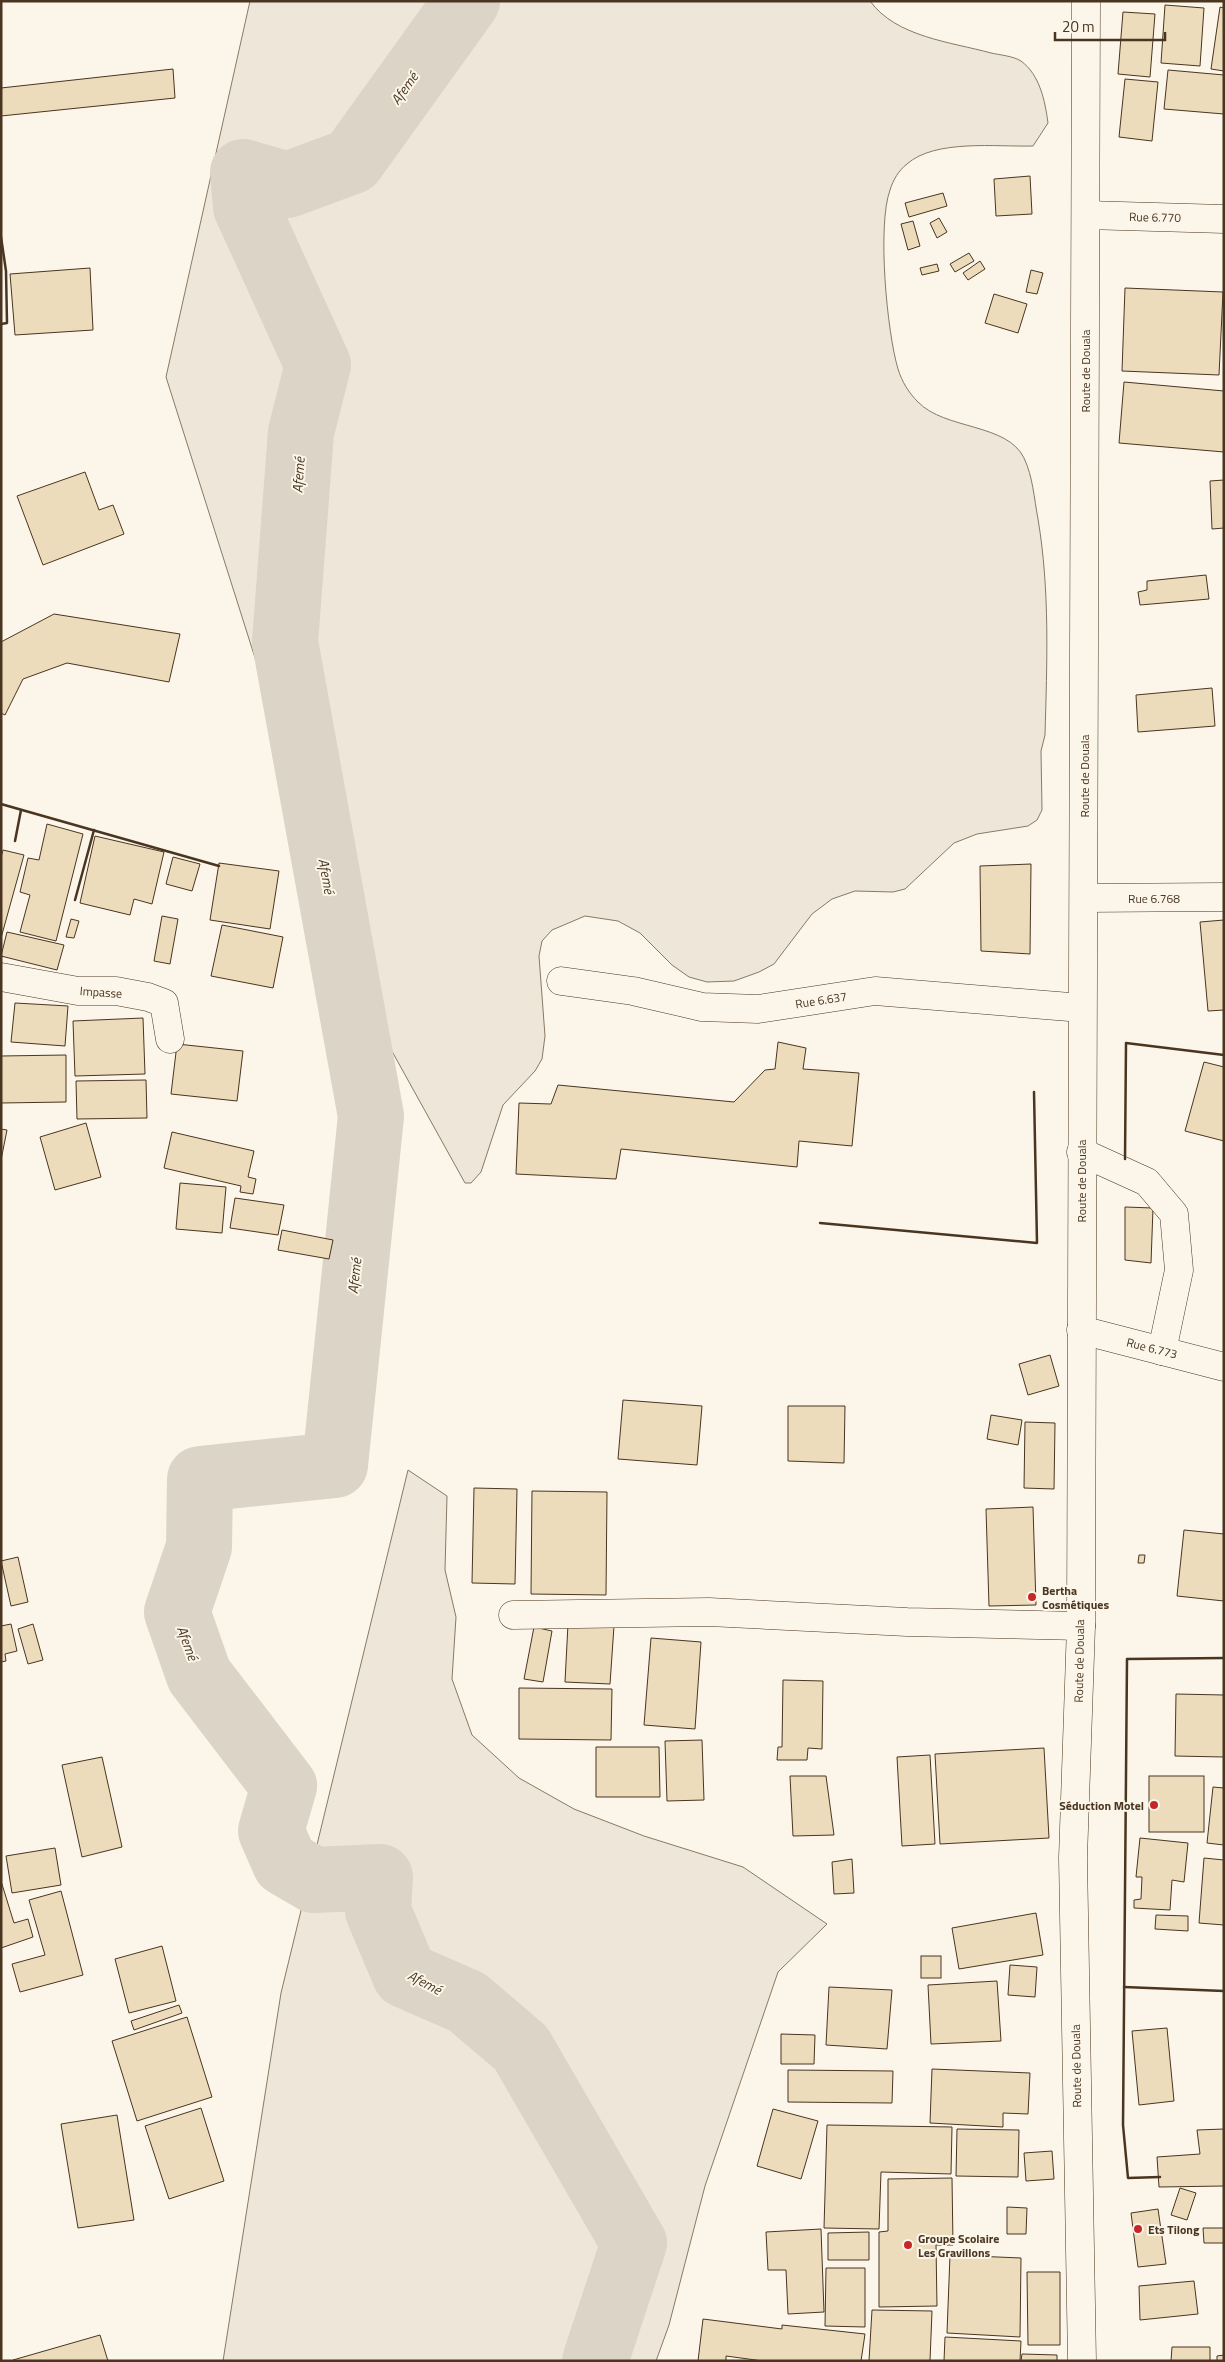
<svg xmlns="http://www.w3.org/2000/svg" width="1225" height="2362" font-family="'Titillium Web',sans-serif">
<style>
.green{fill:#ede6d9;stroke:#887966}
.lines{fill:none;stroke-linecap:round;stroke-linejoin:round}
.river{stroke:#dcd4c6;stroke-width:66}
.building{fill:#ecdcbc;stroke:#4a3520}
.minor-casing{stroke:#4a3520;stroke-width:29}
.highway-casing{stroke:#4a3520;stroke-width:29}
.minor{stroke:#fbf6e9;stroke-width:28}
.highway{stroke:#fbf6e9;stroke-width:28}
.wall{stroke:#4a3520;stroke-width:2.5}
.poi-dot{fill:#c62828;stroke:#fbf6e9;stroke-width:2}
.labels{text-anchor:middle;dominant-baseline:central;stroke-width:4;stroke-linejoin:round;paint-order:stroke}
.street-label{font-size:12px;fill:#4a3520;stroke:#fbf6e9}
.poi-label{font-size:12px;font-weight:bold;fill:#4a3520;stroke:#fbf6e9;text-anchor:start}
.water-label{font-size:14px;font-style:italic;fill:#4a3520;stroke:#fbf6e9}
</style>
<rect width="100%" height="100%" fill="#fbf6e9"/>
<!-- green -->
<g class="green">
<path d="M 250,1 L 870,1 C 896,37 951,42 991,53 C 1000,55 1013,56 1021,61 C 1040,75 1045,101 1048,123 L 1033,146 C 997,147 935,139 907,164 C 899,170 893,180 890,190 C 877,226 887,332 898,369 C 902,382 909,393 918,402 C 945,430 1007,423 1024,458 C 1033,477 1034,498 1038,519 C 1050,591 1047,662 1045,735 L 1041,751 L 1042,810 L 1037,820 L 1028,826 L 977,834 L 954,843 L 905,889 L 893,892 L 855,891 L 832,899 L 812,914 L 774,964 L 759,972 L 734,981 L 707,982 L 689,977 L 672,965 L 640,933 L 618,921 L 585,916 L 552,930 L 542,941 L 539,956 L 545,1036 L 542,1059 L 535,1071 L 503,1105 L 481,1172 L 471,1183 L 465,1183 L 373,1017 L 256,661 L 166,377 Z"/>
<path d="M 408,1470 L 447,1496 L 445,1570 L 456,1617 L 452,1679 L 472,1735 L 519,1778 L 574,1809 L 644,1836 L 743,1867 L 827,1924 L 778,1972 L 705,2186 L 669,2325 L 656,2361 L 223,2361 L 281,1993 Z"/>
</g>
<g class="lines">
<!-- river -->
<path class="river" d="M 467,1 L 352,161 L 287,185 L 243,172 L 246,207 L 318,365 L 301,432 L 285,642 L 371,1116 L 335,1465 L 200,1479 L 199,1547 L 177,1612 L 199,1675 L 284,1786 L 271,1831 L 285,1863 L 314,1880 L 380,1877 L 378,1911 L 405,1975 L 467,2002 L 521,2048 L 634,2243 L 595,2361"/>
</g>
<!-- building -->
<g class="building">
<path d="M 1165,5 L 1204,8 L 1200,66 L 1161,63 Z"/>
<path d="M 1220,7 L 1224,8 L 1224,71 L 1211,69 Z"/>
<path d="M 1123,12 L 1155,14 L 1150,77 L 1118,74 Z"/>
<path d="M 173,69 L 175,98 L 1,116 L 1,88 Z"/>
<path d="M 1168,70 L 1224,75 L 1224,114 L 1164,109 Z"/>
<path d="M 1125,79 L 1158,82 L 1152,141 L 1119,137 Z"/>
<path d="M 1030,176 L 1032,214 L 996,216 L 994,179 Z"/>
<path d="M 943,193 L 947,206 L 909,217 L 905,203 Z"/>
<path d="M 939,218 L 947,232 L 937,238 L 930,223 Z"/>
<path d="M 913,221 L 920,246 L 908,250 L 901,224 Z"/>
<path d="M 969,253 L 974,261 L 955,272 L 950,264 Z"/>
<path d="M 980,261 L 985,269 L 968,280 L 963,273 Z"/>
<path d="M 937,264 L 939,271 L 922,275 L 920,268 Z"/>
<path d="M 90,268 L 93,330 L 15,335 L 10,274 Z"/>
<path d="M 1031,270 L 1043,273 L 1037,294 L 1026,292 Z"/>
<path d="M 1125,288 L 1223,292 L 1219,375 L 1122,371 Z"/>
<path d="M 994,294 L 1027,304 L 1018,333 L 985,323 Z"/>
<path d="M 1124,382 L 1224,391 L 1224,452 L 1119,443 Z"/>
<path d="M 85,472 L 99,510 L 113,505 L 124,534 L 43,565 L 17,496 Z"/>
<path d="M 1224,480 L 1224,528 L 1212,529 L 1210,481 Z"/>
<path d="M 1206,575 L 1209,599 L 1140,605 L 1138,592 L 1147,590 L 1147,581 Z"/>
<path d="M 54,614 L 180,634 L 169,682 L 67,663 L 23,679 L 5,715 L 1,713 L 1,642 Z"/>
<path d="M 1212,688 L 1215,726 L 1138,732 L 1136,695 Z"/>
<path d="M 47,824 L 83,834 L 56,941 L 20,932 L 30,895 L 20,892 L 28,858 L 39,860 Z"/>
<path d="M 95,836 L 164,852 L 152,904 L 134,899 L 130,915 L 80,903 Z"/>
<path d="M 3,850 L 24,855 L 1,938 L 1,857 Z"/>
<path d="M 173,857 L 200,864 L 192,891 L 166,884 Z"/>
<path d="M 219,863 L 279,871 L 270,929 L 210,920 Z"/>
<path d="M 1031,864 L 1030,954 L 981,951 L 980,866 Z"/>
<path d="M 162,916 L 178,919 L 170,964 L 154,961 Z"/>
<path d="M 71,919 L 79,921 L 74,938 L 66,937 Z"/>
<path d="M 1224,920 L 1224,1010 L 1208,1011 L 1200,922 Z"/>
<path d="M 222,925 L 283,937 L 273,988 L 211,976 Z"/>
<path d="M 7,932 L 64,945 L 57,970 L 1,956 Z"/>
<path d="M 15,1003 L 68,1006 L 65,1046 L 11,1042 Z"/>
<path d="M 143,1018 L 145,1074 L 75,1076 L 73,1021 Z"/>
<path d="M 778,1042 L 806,1048 L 803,1069 L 859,1073 L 852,1146 L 799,1141 L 797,1167 L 621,1149 L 616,1179 L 516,1174 L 519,1103 L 551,1104 L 558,1085 L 734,1102 L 765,1070 L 775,1069 Z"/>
<path d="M 177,1044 L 243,1051 L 237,1101 L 171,1094 Z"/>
<path d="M 66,1055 L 66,1102 L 1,1103 L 1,1056 Z"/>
<path d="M 1204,1062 L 1224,1067 L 1224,1141 L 1185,1131 Z"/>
<path d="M 146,1080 L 147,1118 L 77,1119 L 76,1081 Z"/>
<path d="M 86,1123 L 101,1177 L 55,1190 L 40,1137 Z"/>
<path d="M 1,1129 L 7,1130 L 1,1160 Z"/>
<path d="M 172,1132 L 254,1151 L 248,1177 L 256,1179 L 253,1194 L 240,1192 L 241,1186 L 164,1168 Z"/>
<path d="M 180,1183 L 226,1187 L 222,1233 L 176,1229 Z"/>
<path d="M 235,1198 L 284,1205 L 278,1235 L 230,1228 Z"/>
<path d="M 1125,1207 L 1153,1208 L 1151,1263 L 1125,1260 Z"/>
<path d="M 282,1230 L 333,1240 L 329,1259 L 278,1250 Z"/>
<path d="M 1050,1355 L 1059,1386 L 1028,1395 L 1019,1364 Z"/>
<path d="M 623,1400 L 702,1406 L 697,1465 L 618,1459 Z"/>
<path d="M 788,1406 L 845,1406 L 844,1463 L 788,1461 Z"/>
<path d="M 991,1415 L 1022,1420 L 1018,1445 L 987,1439 Z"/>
<path d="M 1025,1422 L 1055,1423 L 1054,1489 L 1024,1488 Z"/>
<path d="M 474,1488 L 517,1489 L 515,1584 L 472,1583 Z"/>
<path d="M 532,1491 L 607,1492 L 606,1595 L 531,1594 Z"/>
<path d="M 1033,1507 L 1036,1605 L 989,1606 L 986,1509 Z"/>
<path d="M 1184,1530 L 1224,1534 L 1224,1601 L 1177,1596 Z"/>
<path d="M 1139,1555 L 1145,1555 L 1144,1563 L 1138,1563 Z"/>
<path d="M 18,1557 L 28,1602 L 11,1606 L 1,1561 Z"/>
<path d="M 11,1624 L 17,1651 L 5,1654 L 6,1661 L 1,1662 L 1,1626 Z"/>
<path d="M 33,1624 L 43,1660 L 28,1664 L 18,1629 Z"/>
<path d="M 568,1624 L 614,1626 L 610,1684 L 565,1682 Z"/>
<path d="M 534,1627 L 552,1631 L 543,1682 L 524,1679 Z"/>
<path d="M 651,1638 L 701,1642 L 695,1729 L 644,1725 Z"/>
<path d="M 783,1680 L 823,1681 L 822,1749 L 808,1748 L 807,1760 L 777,1760 L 778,1747 L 782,1747 Z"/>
<path d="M 519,1688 L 612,1689 L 611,1740 L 519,1739 Z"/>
<path d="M 1176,1694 L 1224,1695 L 1224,1757 L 1175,1756 Z"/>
<path d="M 702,1740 L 704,1800 L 667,1801 L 665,1741 Z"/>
<path d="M 596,1747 L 659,1747 L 660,1797 L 596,1797 Z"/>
<path d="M 1044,1748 L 1049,1838 L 940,1844 L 935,1754 Z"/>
<path d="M 930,1755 L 935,1844 L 902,1846 L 897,1757 Z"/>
<path d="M 102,1757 L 122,1847 L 82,1857 L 62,1765 Z"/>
<path d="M 790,1776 L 826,1776 L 834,1835 L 793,1836 Z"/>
<rect x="1149" y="1776" width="55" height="56"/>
<path d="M 1213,1787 L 1224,1788 L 1224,1845 L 1207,1843 Z"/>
<path d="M 1140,1838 L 1188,1843 L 1184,1882 L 1172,1880 L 1170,1910 L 1134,1908 L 1134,1900 L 1141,1899 L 1142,1877 L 1136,1877 Z"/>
<path d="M 55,1848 L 61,1885 L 12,1893 L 6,1856 Z"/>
<path d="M 1204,1858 L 1224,1860 L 1224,1925 L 1199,1923 Z"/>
<path d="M 852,1859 L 854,1893 L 834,1894 L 832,1862 Z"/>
<path d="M 1,1881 L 14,1923 L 28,1919 L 33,1937 L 1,1948 Z"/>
<path d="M 61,1891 L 83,1975 L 20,1992 L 12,1964 L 45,1955 L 29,1900 Z"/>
<path d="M 1036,1913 L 1043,1955 L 959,1969 L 952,1928 Z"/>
<path d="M 1156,1915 L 1188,1916 L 1188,1931 L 1155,1929 Z"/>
<path d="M 162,1946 L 176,2001 L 129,2013 L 115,1959 Z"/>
<rect x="921" y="1956" width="20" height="22"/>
<path d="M 1010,1965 L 1037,1967 L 1035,1997 L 1008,1995 Z"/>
<path d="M 997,1981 L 1001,2041 L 931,2044 L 928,1985 Z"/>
<path d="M 829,1987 L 892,1990 L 887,2049 L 826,2045 Z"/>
<path d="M 179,2005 L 182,2013 L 134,2030 L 131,2021 Z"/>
<path d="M 187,2017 L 212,2097 L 137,2121 L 112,2041 Z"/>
<path d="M 1167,2028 L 1174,2101 L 1139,2105 L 1132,2031 Z"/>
<path d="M 781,2034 L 815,2035 L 814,2064 L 781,2064 Z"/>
<path d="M 932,2069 L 1030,2073 L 1028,2114 L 1003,2113 L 1003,2127 L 930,2123 Z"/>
<path d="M 788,2070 L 893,2071 L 892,2103 L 788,2102 Z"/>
<path d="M 201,2108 L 224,2181 L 169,2199 L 145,2126 Z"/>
<path d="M 773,2109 L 818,2121 L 801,2179 L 757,2166 Z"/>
<path d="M 117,2115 L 134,2220 L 78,2228 L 61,2124 Z"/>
<path d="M 827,2125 L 952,2127 L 951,2174 L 881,2172 L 879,2229 L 824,2228 Z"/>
<path d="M 957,2129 L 1019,2130 L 1018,2177 L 956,2176 Z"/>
<path d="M 1224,2129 L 1224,2186 L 1159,2187 L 1157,2157 L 1200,2154 L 1197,2130 Z"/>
<path d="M 1052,2151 L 1054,2179 L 1026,2181 L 1024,2153 Z"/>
<path d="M 952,2178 L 953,2245 L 936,2245 L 937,2306 L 879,2307 L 879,2232 L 888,2231 L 888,2179 Z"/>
<path d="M 1180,2188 L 1196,2193 L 1187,2220 L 1171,2215 Z"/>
<path d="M 1007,2207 L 1027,2208 L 1026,2234 L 1007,2234 Z"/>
<path d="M 1158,2209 L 1166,2264 L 1138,2267 L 1131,2213 Z"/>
<path d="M 1203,2228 L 1224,2228 L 1224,2243 L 1204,2243 Z"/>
<path d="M 821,2229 L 824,2312 L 788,2314 L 786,2270 L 768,2270 L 766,2232 Z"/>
<path d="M 869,2232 L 869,2260 L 828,2260 L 828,2233 Z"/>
<path d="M 950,2255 L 1021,2258 L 1020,2337 L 947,2333 Z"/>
<path d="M 826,2268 L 865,2268 L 865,2327 L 825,2326 Z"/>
<path d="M 1027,2272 L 1060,2272 L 1060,2345 L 1028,2345 Z"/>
<path d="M 1194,2281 L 1198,2314 L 1140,2320 L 1139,2286 Z"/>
<path d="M 872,2310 L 932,2311 L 930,2361 L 869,2361 Z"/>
<path d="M 703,2319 L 782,2329 L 782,2325 L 865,2334 L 861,2361 L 763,2361 L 726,2356 L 726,2361 L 698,2361 Z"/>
<path d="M 100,2335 L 108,2361 L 13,2361 L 13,2360 Z"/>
<path d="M 945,2337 L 1021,2341 L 1020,2361 L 944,2361 Z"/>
<path d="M 1172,2347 L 1210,2347 L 1210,2361 L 1171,2361 Z"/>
<path d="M 1022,2354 L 1057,2355 L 1057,2361 L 1021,2361 Z"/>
<path d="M 1224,2355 L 1224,2361 L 1217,2361 L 1217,2356 Z"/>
</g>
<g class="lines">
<defs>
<g id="minor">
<path d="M 1086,215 L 1224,219"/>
<path d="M 1084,898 L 1224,897"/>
<path d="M 1,977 L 78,991 L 116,991 L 148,997 L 164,1003 L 170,1039"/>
<path d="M 561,981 L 633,991 L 702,1007 L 758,1009 L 875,991 L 1082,1008"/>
<path d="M 1081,1152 L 1147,1182 L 1174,1214 L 1179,1270 L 1162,1351"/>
<path d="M 1081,1330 L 1224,1367"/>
<path d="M 513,1615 L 709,1612 L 907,1622 L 1081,1626"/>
</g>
<path id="highway" d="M 1082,2361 L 1073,1858 L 1081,1626 L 1086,1"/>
</defs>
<!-- minor casing -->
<use href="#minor" class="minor-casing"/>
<!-- highway casing -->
<use href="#highway" class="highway-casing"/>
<!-- minor -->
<use href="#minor" class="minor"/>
<!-- highway -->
<use href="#highway" class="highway"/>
<!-- wall -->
<g class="wall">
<path d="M 1,237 L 6,271 L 7,323 L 1,324"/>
<path d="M 1,804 L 219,866"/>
<path d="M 15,841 L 21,810"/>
<path d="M 75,900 L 94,830"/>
<path d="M 1125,1159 L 1126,1043 L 1224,1055"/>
<path d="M 820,1223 L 1037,1243 L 1034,1092"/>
<path d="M 1124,1987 L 1224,1991"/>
<path d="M 1160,2177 L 1128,2178 L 1123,2125 L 1127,1659 L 1224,1658"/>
</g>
</g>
<!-- markers -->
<g class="poi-dot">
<circle cx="1032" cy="1597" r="5"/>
<circle cx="1154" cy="1805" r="5"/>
<circle cx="1138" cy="2229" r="5"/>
<circle cx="908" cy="2245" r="5"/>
</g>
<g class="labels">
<!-- street labels -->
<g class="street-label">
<text transform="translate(1155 217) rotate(1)">Rue 6.770</text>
<text transform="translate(1085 371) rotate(-90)">Route de Douala</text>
<text transform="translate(1084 776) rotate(-90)">Route de Douala</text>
<text x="1154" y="898">Rue 6.768</text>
<text transform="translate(101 992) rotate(4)">Impasse</text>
<text transform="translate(821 1000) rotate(-9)">Rue 6.637</text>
<text transform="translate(1081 1181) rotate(-90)">Route de Douala</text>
<text transform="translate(1152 1348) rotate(14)">Rue 6.773</text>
<text transform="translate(1079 1661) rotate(-89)">Route de Douala</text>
<text transform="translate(1076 2066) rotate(-91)">Route de Douala</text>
</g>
<!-- poi labels -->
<g class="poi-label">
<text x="1042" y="1590">Bertha<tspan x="1042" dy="14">Cosmétiques</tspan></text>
<text x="1144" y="1805" text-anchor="end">Séduction Motel</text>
<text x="1148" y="2229">Ets Tilong</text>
<text x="918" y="2238">Groupe Scolaire<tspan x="918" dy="14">Les Gravillons</tspan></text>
</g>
<!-- water labels -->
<g class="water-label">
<text transform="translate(404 88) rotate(-54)">Afemé</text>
<text transform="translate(298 475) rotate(-86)">Afemé</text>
<text transform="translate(327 876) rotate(80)">Afemé</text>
<text transform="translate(354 1276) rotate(-84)">Afemé</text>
<text transform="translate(188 1643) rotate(70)">Afemé</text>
<text transform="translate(425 1982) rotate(28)">Afemé</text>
</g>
</g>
<!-- border -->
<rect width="1225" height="2362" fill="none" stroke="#4a3520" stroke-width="5"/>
<!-- scale -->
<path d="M1055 32v8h110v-8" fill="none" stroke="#4a3520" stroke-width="2.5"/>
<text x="1062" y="32" font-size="15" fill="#4a3520" stroke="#fbf6e9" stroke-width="4" paint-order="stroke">20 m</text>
</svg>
